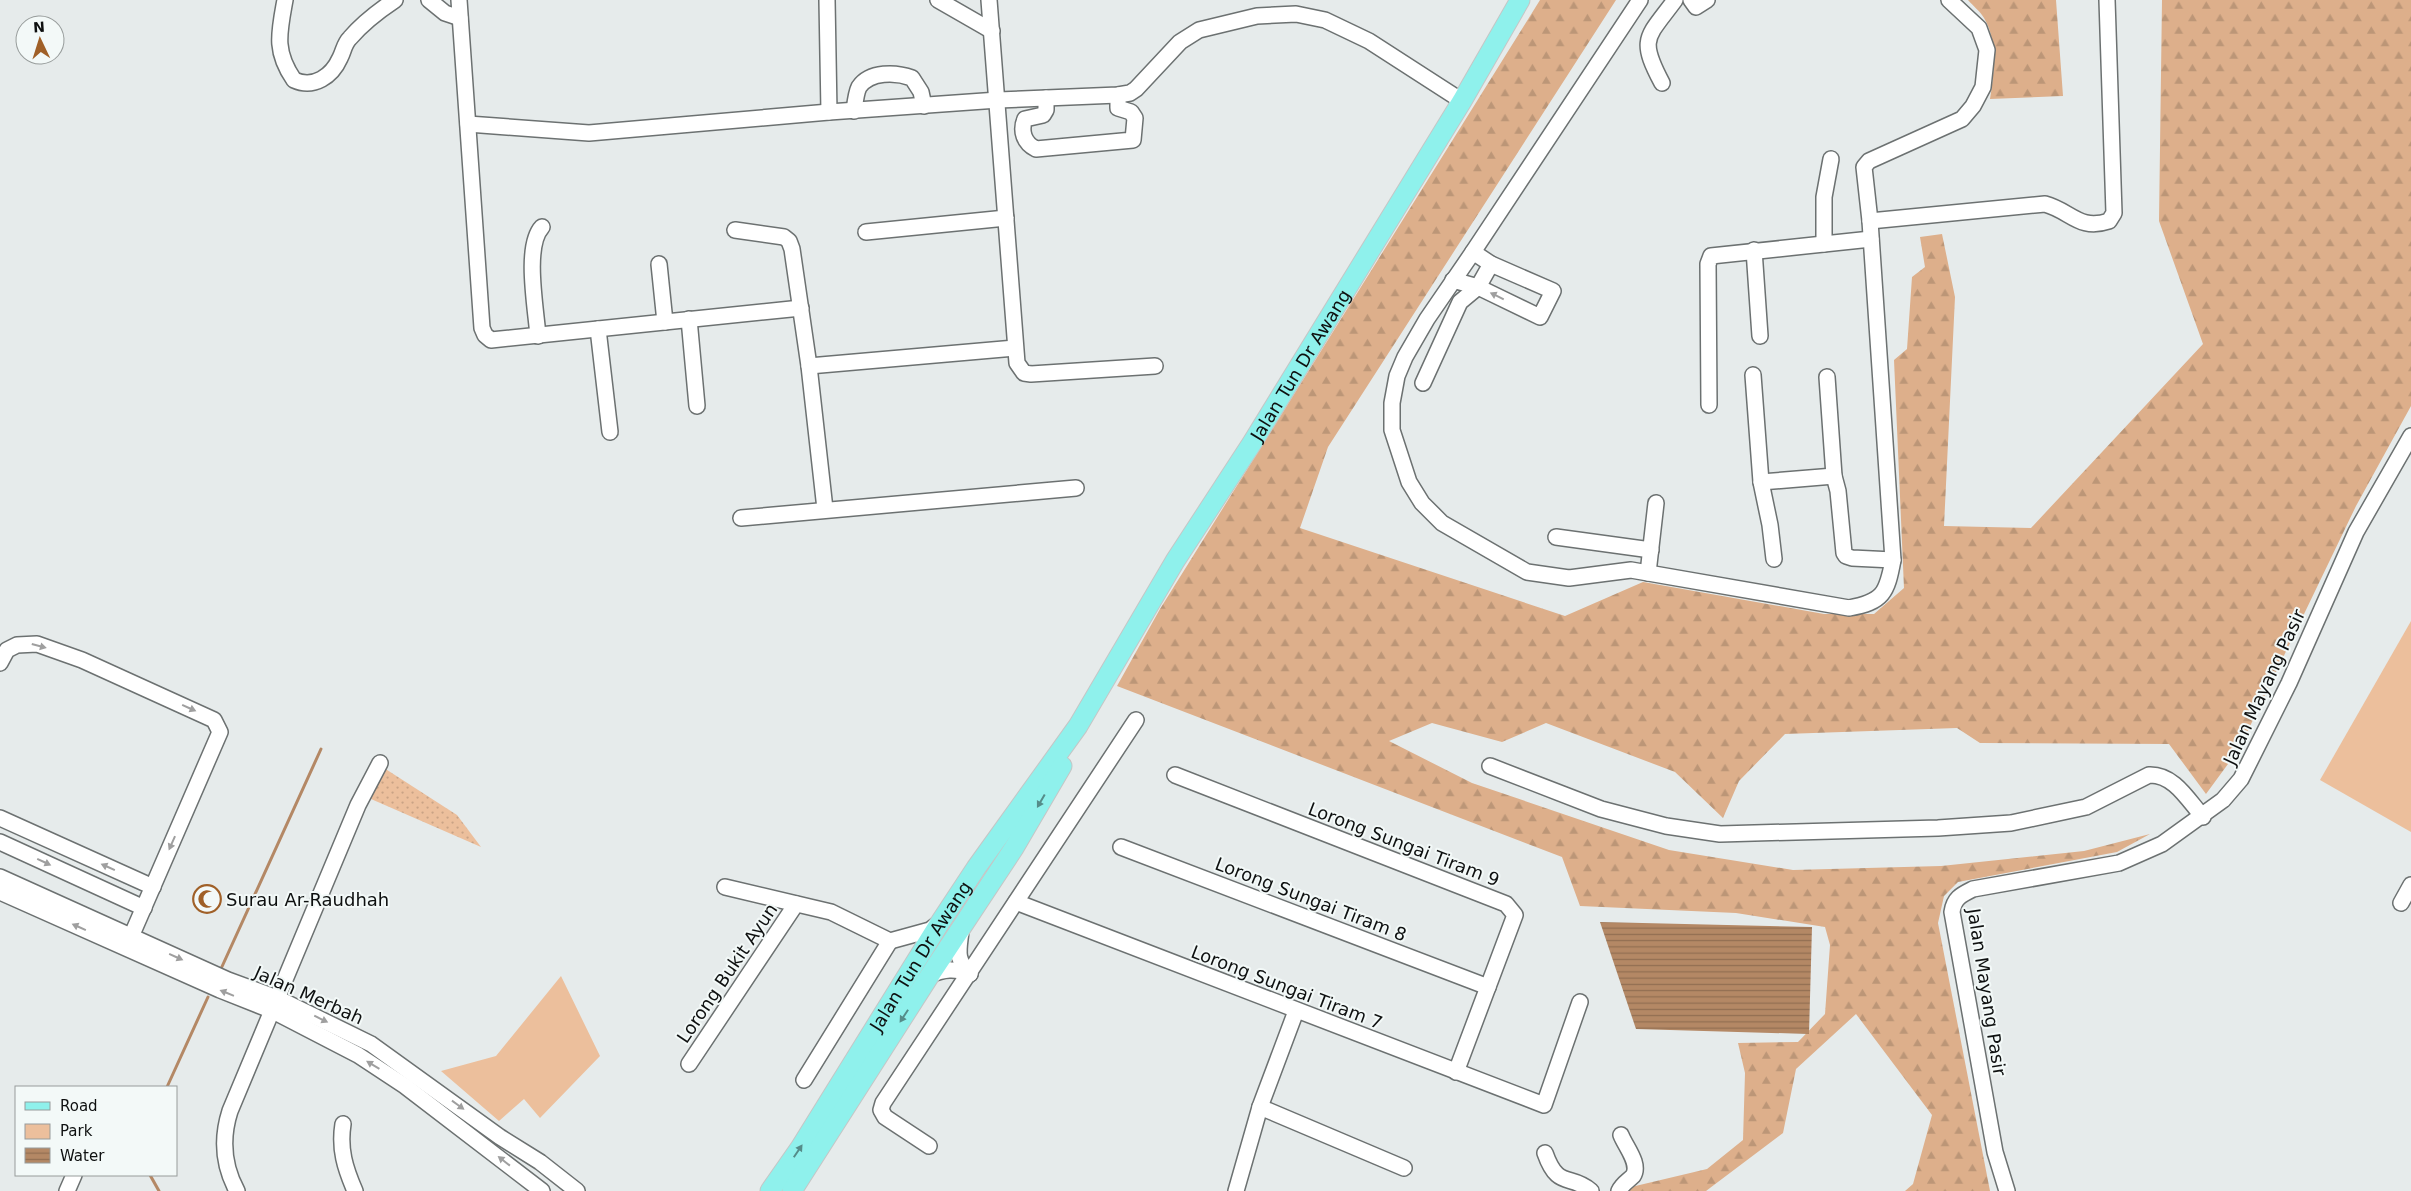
<svg xmlns="http://www.w3.org/2000/svg" width="2411" height="1191" font-family="'DejaVu Sans',sans-serif">
<style>
.grass{fill:url(#grass-dots)}
.forest{fill:url(#forest-firs)}
.park{fill:#ecbf9c}
.water{fill:url(#water-rules)}
.lines{fill:none;stroke-linecap:round;stroke-linejoin:round}
.stream{stroke:#b48865;stroke-width:3}
.minor-casing{stroke:#6c7171;stroke-width:18}
.major-casing{stroke:#c5c6c6;stroke-width:21}
.minor{stroke:#fff;stroke-width:15}
.major{stroke:#8ff1ec;stroke-width:19}
.oneway{fill:#9f9f9f}
.oneway2{fill:#558c89}
.labels{text-anchor:middle;dominant-baseline:central;stroke-width:4;stroke-linejoin:round;paint-order:stroke}
.street-label{font-size:18px;fill:#0e1010;stroke:#f3f9f8}
.poi-label{font-size:18px;fill:#0e1010;stroke:#f3f9f8;text-anchor:start}
</style>
<defs>
<pattern id="grass-dots" width="8" height="8" patternUnits="userSpaceOnUse" patternTransform="scale(1.25)"><rect width="8" height="8" fill="#ecbf9c"/><path d="M2 2h.1M6 6h.1" fill="none" stroke="#c9a385" stroke-width="1.8" stroke-linecap="round"/></pattern>
<pattern id="forest-firs" width="22" height="20" patternUnits="userSpaceOnUse" patternTransform="scale(1.25)"><rect width="22" height="20" fill="#ddaf8b"/><path d="M5 1l3.5 6h-7zM16 11l3.5 6h-7z" fill="#bc9677"/></pattern>
<pattern id="water-rules" width="6" height="5" patternUnits="userSpaceOnUse" patternTransform="scale(1.25)"><rect width="6" height="5" fill="#b48865"/><path d="M0 2.5h6" fill="none" stroke="#916e52"/></pattern>
</defs>
<rect width="100%" height="100%" fill="#e6ebeb"/>
<!-- grass -->
<path class="grass" d="M 384,768 L 457,815 L 481,847 L 371,799 Z"/>
<!-- forest -->
<g class="forest">
<path d="M 1540,0 L 1616,0 L 1328,447 L 1300,528 L 1565,616 L 1643,582 L 1824,614 L 1874,614 L 1904,588 L 1894,360 L 1907,349 L 1912,277 L 1925,267 L 1920,237 L 1942,234 L 1955,297 L 1944,526 L 2031,528 L 2203,344 L 2159,221 L 2162,0 L 2411,0 L 2411,406 L 2356,506 L 2239,749 L 2206,794 L 2169,744 L 1980,743 L 1957,728 L 1785,734 L 1739,781 L 1723,818 L 1675,772 L 1546,723 L 1502,742 L 1432,723 L 1389,741 L 1472,783 L 1669,850 L 1793,870 L 1941,866 L 2084,851 L 2150,834 L 2117,852 L 1958,882 L 1944,896 L 1938,923 L 1990,1191 L 1905,1191 L 1913,1184 L 1932,1115 L 1856,1014 L 1796,1069 L 1783,1133 L 1706,1191 L 1629,1191 L 1627,1188 L 1707,1169 L 1743,1140 L 1745,1073 L 1738,1043 L 1798,1042 L 1825,1014 L 1830,945 L 1825,927 L 1736,913 L 1580,906 L 1562,857 L 1117,686 L 1160,609 Z"/>
<path d="M 1968,0 L 2056,0 L 2063,96 L 1990,99 C 1994,74 1998,41 1984,18 C 1980,11 1973,6 1968,0 Z"/>
</g>
<!-- park -->
<g class="park">
<path d="M 2411,621 L 2411,832 L 2320,780 Z"/>
<path d="M 561,976 L 600,1056 L 540,1118 L 524,1099 L 499,1121 L 441,1071 L 496,1056 Z"/>
</g>
<!-- water -->
<path class="water" d="M 1600,922 L 1812,927 L 1809,1034 L 1636,1029 Z"/>
<g class="lines">
<!-- stream -->
<g class="stream">
<path d="M 220,971 L 321,749"/>
<path d="M 167,1087 L 208,997"/>
<path d="M 150,1175 L 159,1191"/>
</g>
<defs>
<g id="minor">
<path d="M 285,0 C 279,33 274,51 294,80 C 314,89 332,76 340,58 C 344,50 344,44 350,38 C 362,24 380,10 395,0"/>
<path d="M 429,0 L 445,13 L 460,18"/>
<path d="M 459,0 L 482,328 L 485,335 L 491,340 L 801,308"/>
<path d="M 827,0 L 829,112"/>
<path d="M 938,0 L 992,31"/>
<path d="M 989,0 L 1017,363 L 1024,373 L 1031,374 L 1155,366"/>
<path d="M 1640,0 L 1473,252 L 1427,319 L 1405,357 L 1397,376 L 1392,403 L 1392,430 L 1409,482 L 1422,503 L 1442,523 L 1527,572 L 1569,578 L 1631,570 L 1849,608 C 1883,602 1887,593 1893,560 L 1870,221 L 1864,167 L 1869,161 L 1962,119 L 1973,106 L 1983,87 L 1987,50 L 1979,28 L 1949,0"/>
<path d="M 1691,0 L 1696,7 L 1707,0"/>
<path d="M 1662,83 C 1638,38 1647,38 1675,0"/>
<path d="M 1046,98 L 1046,110 L 1043,115 L 1025,119 C 1020,131 1024,143 1036,149 L 1133,140 L 1135,118 L 1131,112 L 1118,108 L 1118,95"/>
<path d="M 854,111 C 855,103 856,93 859,87 C 870,71 896,72 912,78 L 921,92 L 924,106"/>
<path d="M 468,124 L 589,133 L 829,112 L 998,100 L 1118,95 L 1130,93 L 1136,89 L 1180,42 L 1199,30 L 1257,16 L 1296,14 L 1325,20 L 1369,41 L 1462,101"/>
<path d="M 1870,221 L 2045,204 C 2071,211 2079,231 2109,221 L 2114,213 L 2107,0"/>
<path d="M 735,230 L 784,237 L 789,241 L 792,249 L 809,366 L 825,509"/>
<path d="M 866,232 L 1006,218"/>
<path d="M 1824,244 L 1824,197 L 1831,159"/>
<path d="M 1754,250 L 1760,336"/>
<path d="M 659,264 L 665,322"/>
<path d="M 1453,280 L 1478,287 L 1540,317 L 1553,291 L 1491,264 L 1473,252"/>
<path d="M 689,319 L 697,406"/>
<path d="M 598,329 L 610,432"/>
<path d="M 538,336 C 536,309 524,246 542,227"/>
<path d="M 809,366 L 1015,348"/>
<path d="M 1753,375 L 1761,482 L 1770,525 L 1774,559"/>
<path d="M 1827,377 L 1834,476 L 1838,491 L 1844,553 L 1846,556 L 1852,558 L 1893,560"/>
<path d="M 1423,383 L 1460,302 L 1478,287 L 1491,264"/>
<path d="M 1709,405 L 1708,264 L 1711,256 L 1871,239"/>
<path d="M 1761,482 L 1834,476"/>
<path d="M 741,518 L 1076,488"/>
<path d="M 1556,537 L 1651,550"/>
<path d="M 1648,573 L 1656,503"/>
<path d="M 0,663 L 7,650 L 17,645 L 37,644 L 82,660 L 214,720 L 220,732 L 127,946"/>
<path d="M 1490,766 L 1601,809 L 1666,826 L 1720,834 L 1938,828 L 2011,823 L 2086,807 L 2149,775 C 2174,774 2188,800 2203,817"/>
<path d="M 1175,775 L 1506,904 L 1515,915 L 1456,1072"/>
<path d="M 0,818 L 153,887"/>
<path d="M 0,842 L 144,908"/>
<path d="M 1121,847 L 1488,987"/>
<path d="M 0,877 L 228,980 L 277,998 L 371,1044 L 500,1137 L 540,1162 L 577,1191"/>
<path d="M 725,887 L 831,912 L 890,941 L 930,930 L 940,922"/>
<path d="M 0,892 L 220,990 L 273,1011 L 358,1055 L 405,1086 L 542,1191"/>
<path d="M 1016,902 L 1544,1105 L 1580,1002"/>
<path d="M 2401,903 L 2411,885"/>
<path d="M 961,931 C 959,950 955,959 970,974"/>
<path d="M 930,975 C 944,969 955,968 970,974"/>
<path d="M 689,1064 L 796,904"/>
<path d="M 804,1080 L 890,941"/>
<path d="M 1260,1107 L 1404,1168"/>
<path d="M 343,1124 C 339,1149 345,1168 355,1191"/>
<path d="M 929,1146 L 885,1117 L 881,1110 L 883,1103 L 1136,720"/>
<path d="M 1545,1153 C 1558,1190 1570,1173 1591,1191"/>
<path d="M 67,1191 L 74,1175"/>
<path d="M 237,1191 C 223,1165 221,1139 230,1111 L 358,805 L 380,763"/>
<path d="M 1236,1191 L 1260,1107 L 1296,1011"/>
<path d="M 1619,1191 C 1622,1184 1628,1181 1633,1176 C 1641,1164 1625,1146 1621,1135"/>
<path d="M 2007,1191 L 1995,1152 L 1952,912 C 1954,898 1961,895 1973,889 L 2119,863 L 2162,844 L 2223,800 L 2241,779 L 2289,683 L 2356,532 L 2411,436"/>
</g>
<g id="major">
<path id="s1" d="M 770,1191 L 800,1148 L 941,921 L 976,868 L 1078,726 L 1175,561 L 1252,443 L 1462,101 L 1520,0"/>
<path d="M 792,1191 L 930,975 L 1014,848 L 1062,766"/>
</g>
</defs>
<!-- minor casing -->
<use href="#minor" class="minor-casing"/>
<!-- major casing -->
<use href="#major" class="major-casing"/>
<!-- minor -->
<use href="#minor" class="minor"/>
<!-- major -->
<use href="#major" class="major"/>
</g>
<!-- one-way arrows -->
<defs><path id="oneway-solid" d="M-6-.8H1V-3.2L6.5 0L1 3.2V.8H-6Z" transform="scale(1.25)"/></defs>
<g class="oneway">
<use href="#oneway-solid" transform="translate(1497 296) rotate(-154)"/>
<use href="#oneway-solid" transform="translate(39 646) rotate(15)"/>
<use href="#oneway-solid" transform="translate(189 708) rotate(24)"/>
<use href="#oneway-solid" transform="translate(172 843) rotate(114)"/>
<use href="#oneway-solid" transform="translate(44 862) rotate(25)"/>
<use href="#oneway-solid" transform="translate(108 867) rotate(-156)"/>
<use href="#oneway-solid" transform="translate(79 927) rotate(-156)"/>
<use href="#oneway-solid" transform="translate(176 957) rotate(24)"/>
<use href="#oneway-solid" transform="translate(227 993) rotate(-158)"/>
<use href="#oneway-solid" transform="translate(321 1019) rotate(26)"/>
<use href="#oneway-solid" transform="translate(373 1065) rotate(-149)"/>
<use href="#oneway-solid" transform="translate(458 1105) rotate(36)"/>
<use href="#oneway-solid" transform="translate(504 1161) rotate(-142)"/>
</g>
<g class="oneway2">
<use href="#oneway-solid" transform="translate(1041 801) rotate(120)"/>
<use href="#oneway-solid" transform="translate(904 1016) rotate(123)"/>
<use href="#oneway-solid" transform="translate(798 1151) rotate(-56)"/>
</g>
<!-- icons -->
<defs>
<symbol id="mosque-ring" viewBox="-11 -11 22 22"><circle r="9.5" fill="#f3f9f8" stroke="#a06028" stroke-width="1.5"/><path d="M3.5-4.9A6 6 0 1 0 3.5 4.9A5 5 0 1 1 3.5-4.9Z" fill="#a06028"/></symbol>
</defs>
<g fill-rule="evenodd">
<use href="#mosque-ring" x="191" y="883" width="32" height="32"/>
</g>
<g class="labels">
<!-- street labels -->
<g class="street-label">
<text stroke="none"><textPath href="#s1" startOffset="982">Jalan Tun Dr Awang</textPath></text>
<text transform="translate(2264 687) rotate(-65)">Jalan Mayang Pasir</text>
<text transform="translate(1404 844) rotate(21)">Lorong Sungai Tiram 9</text>
<text transform="translate(1311 899) rotate(21)">Lorong Sungai Tiram 8</text>
<text stroke="none"><textPath href="#s1" startOffset="279">Jalan Tun Dr Awang</textPath></text>
<text transform="translate(727 973) rotate(-56)">Lorong Bukit Ayun</text>
<text transform="translate(1287 987) rotate(21)">Lorong Sungai Tiram 7</text>
<text transform="translate(1987 992) rotate(81)">Jalan Mayang Pasir</text>
<text transform="translate(309 995) rotate(24)">Jalan Merbah</text>
</g>
<!-- poi labels -->
<g class="poi-label">
<text x="226" y="899">Surau Ar-Raudhah</text>
</g>
</g>
<!-- legend -->
<rect x="15" y="1086" width="162" height="90" fill="#f3f9f8" stroke="#979c9b"/>
<rect x="25" y="1102" width="25" height="8" fill="#8ff1ec" stroke="#979c9b"/>
<text x="60" y="1111" font-size="15" fill="#0e1010">Road</text>
<rect x="25" y="1124" width="25" height="15" fill="#ecbf9c" stroke="#979c9b"/>
<text x="60" y="1136" font-size="15" fill="#0e1010">Park</text>
<rect x="25" y="1148" width="25" height="15" fill="url(#water-rules)" stroke="#979c9b"/>
<text x="60" y="1161" font-size="15" fill="#0e1010">Water</text>
<!-- north arrow -->
<g transform="translate(40 40) rotate(356)"><circle r="24" fill="#f3f9f8" stroke="#979c9b"/>
<path d="M0-4L9 19L0 12L-9 19Z" fill="#a06028"/>
<text y="-8" font-size="14" font-weight="bold" text-anchor="middle" fill="#0e1010">N</text>
</g>
</svg>
